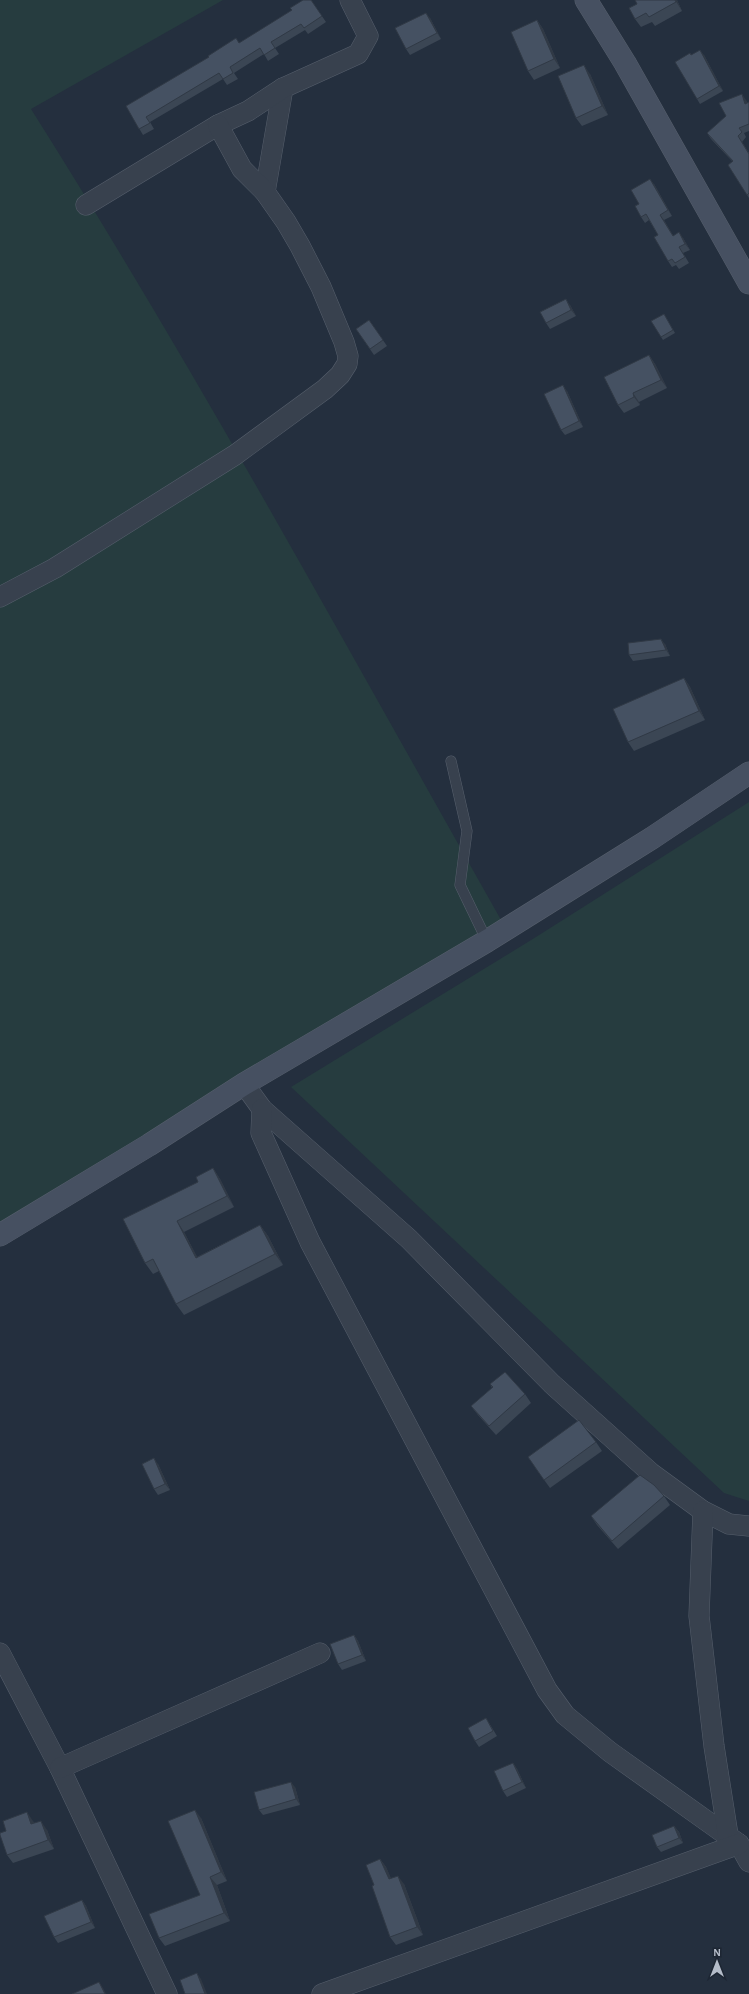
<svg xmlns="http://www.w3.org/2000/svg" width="749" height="1994" font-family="'Alegreya Sans',sans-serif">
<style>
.green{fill:#263c3f}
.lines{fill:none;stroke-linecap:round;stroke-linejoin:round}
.lane-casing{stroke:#565f6c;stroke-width:11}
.street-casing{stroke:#565f6c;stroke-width:21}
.secondary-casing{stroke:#565f6c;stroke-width:23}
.lane{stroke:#38414e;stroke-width:10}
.street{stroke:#38414e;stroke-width:20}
.secondary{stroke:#465061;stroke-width:22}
.wall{fill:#3b4654}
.shaded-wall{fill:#303945}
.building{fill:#455162;stroke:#303945}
</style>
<rect width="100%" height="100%" fill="#242f3e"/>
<!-- green -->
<g class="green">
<path d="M 0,0 L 223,0 L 31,109 C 199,375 350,653 505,927 L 0,1233 Z"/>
<path d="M 749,802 L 749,1501 L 724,1493 L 291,1087 L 536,937 Z"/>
</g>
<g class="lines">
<defs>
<path id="lane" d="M 451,761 L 467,831 L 460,885 L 487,941"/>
<g id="street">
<path d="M 265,192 L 283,88"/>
<path d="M 86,205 L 218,125 L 248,111 L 283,88 L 358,54 L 368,36 L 350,0"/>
<path d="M 0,597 L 55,568 L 235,455 L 325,389 L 340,375 L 347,364 L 348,356 L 344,342 L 321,287 L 300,246 L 286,222 L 265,192 L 242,169 L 218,125"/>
<path d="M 244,1084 L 262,1109 L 409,1239 L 552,1384 L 651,1473 L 703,1511 L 729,1524 L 749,1526"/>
<path d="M 262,1109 L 261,1133 L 310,1242 L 547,1690 L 565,1715 L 610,1752 L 739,1844 L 749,1862"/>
<path d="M 703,1511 L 699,1616 L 714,1746 L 728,1835"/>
<path d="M 0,1653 L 60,1768 L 167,1994"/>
<path d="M 60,1768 L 320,1653"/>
<path d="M 322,1994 L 739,1844"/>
</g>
<g id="secondary">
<path d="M 586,0 L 625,63 L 749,283"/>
<path d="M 0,1235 L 149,1145 L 244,1084 L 487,941 L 652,838 L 749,773"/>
</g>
</defs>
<!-- lane casing -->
<use href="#lane" class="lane-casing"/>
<!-- street casing -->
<use href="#street" class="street-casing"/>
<!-- secondary casing -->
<use href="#secondary" class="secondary-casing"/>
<!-- lane -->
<use href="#lane" class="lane"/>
<!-- street -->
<use href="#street" class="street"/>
<!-- secondary -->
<use href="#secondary" class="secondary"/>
</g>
<!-- wall -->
<g class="wall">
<path d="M 311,0 L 326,22 L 308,34 L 305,30 L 275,48 L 279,54 L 268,61 L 264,54 L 234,73 L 238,79 L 227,85 L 223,79 L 150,122 L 154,129 L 143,135 L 126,106 L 239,43 Z"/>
<path d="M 677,0 L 682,11 L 655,26 L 652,22 L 641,27 L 635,19 L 629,8 Z"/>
<path d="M 430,18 L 441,39 L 410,55 L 406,49 Z"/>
<path d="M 537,20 L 543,29 L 560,68 L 534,80 L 528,71 Z"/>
<path d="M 692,55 L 704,55 L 723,91 L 700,104 L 697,99 Z"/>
<path d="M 590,74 L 608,115 L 582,126 L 576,118 Z"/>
<path d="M 746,100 L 747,103 L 749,102 L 749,131 L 744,133 L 746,137 L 742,142 L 749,153 L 749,198 L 728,165 L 733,162 L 711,139 L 707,133 L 726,116 Z"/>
<path d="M 654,184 L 672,216 L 664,220 L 673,236 L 683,238 L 690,250 L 683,253 L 689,263 L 679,269 L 676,265 L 672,267 L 668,261 L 658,235 L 649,220 L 645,223 L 641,217 Z"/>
<path d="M 570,305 L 576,316 L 550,329 L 546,323 Z"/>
<path d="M 664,314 L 675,333 L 663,340 L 661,337 Z"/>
<path d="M 369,320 L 387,346 L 374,355 L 356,329 Z"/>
<path d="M 649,355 L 655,364 L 667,388 L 639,402 L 640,405 L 624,413 L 618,405 Z"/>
<path d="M 567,391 L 583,427 L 565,435 L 561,430 Z"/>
<path d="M 665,644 L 670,656 L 633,661 L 629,655 Z"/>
<path d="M 684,678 L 690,687 L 705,720 L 634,751 L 628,742 Z"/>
<path d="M 213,1168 L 220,1179 L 234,1207 L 184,1232 L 197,1257 L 260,1225 L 268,1236 L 283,1265 L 184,1315 L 176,1304 L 159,1271 L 153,1274 L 145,1263 L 198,1182 Z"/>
<path d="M 490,1384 L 525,1394 L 531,1403 L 496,1435 L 478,1415 L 471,1406 L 492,1388 Z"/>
<path d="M 596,1442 L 602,1451 L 550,1488 L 534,1466 Z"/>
<path d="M 158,1464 L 170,1490 L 158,1495 L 154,1489 Z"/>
<path d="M 664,1496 L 670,1505 L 618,1549 L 597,1525 L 591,1516 Z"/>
<path d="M 354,1635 L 358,1641 L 366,1661 L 342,1670 L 338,1664 Z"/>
<path d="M 486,1718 L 497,1736 L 479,1747 L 475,1741 Z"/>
<path d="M 513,1763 L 517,1769 L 526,1788 L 507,1797 L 503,1791 Z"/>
<path d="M 295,1787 L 300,1805 L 263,1815 L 259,1810 Z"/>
<path d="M 201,1818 L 227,1881 L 217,1885 L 230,1921 L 165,1946 L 159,1938 L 200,1895 Z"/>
<path d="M 33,1821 L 34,1824 L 47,1830 L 54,1849 L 13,1863 L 7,1855 Z"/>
<path d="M 674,1826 L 679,1832 L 683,1843 L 661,1852 L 657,1847 Z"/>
<path d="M 380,1859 L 386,1867 L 391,1879 L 404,1884 L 423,1935 L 396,1945 L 390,1937 L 374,1885 Z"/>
<path d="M 82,1900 L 86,1906 L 95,1928 L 58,1943 L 54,1937 Z"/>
</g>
<!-- shaded-wall -->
<g class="shaded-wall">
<path d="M 675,0 L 677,0 L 682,11 Z"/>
<path d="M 426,13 L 430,18 L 441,39 L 437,33 Z"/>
<path d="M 537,20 L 543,29 L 560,68 L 554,59 Z"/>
<path d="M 700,50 L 704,55 L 723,91 L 719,86 Z"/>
<path d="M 584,65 L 590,74 L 608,115 L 602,106 Z"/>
<path d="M 742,94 L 746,100 L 749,109 L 745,104 Z"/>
<path d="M 650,179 L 654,184 L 672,216 L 668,210 Z"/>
<path d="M 660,215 L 664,220 L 677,242 L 673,236 Z"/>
<path d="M 679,232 L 683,238 L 690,250 L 685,244 Z"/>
<path d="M 566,299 L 570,305 L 576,316 L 571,310 Z"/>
<path d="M 649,355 L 655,364 L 667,388 L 661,380 Z"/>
<path d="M 563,385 L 567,391 L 583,427 L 579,421 Z"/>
<path d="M 633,393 L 639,402 L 640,405 L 634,397 Z"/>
<path d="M 661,639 L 665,644 L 670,656 L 666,650 Z"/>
<path d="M 684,678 L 690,687 L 705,720 L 699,711 Z"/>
<path d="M 213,1168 L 220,1179 L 234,1207 L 227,1196 Z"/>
<path d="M 177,1221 L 184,1232 L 203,1268 L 196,1258 Z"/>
<path d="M 260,1225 L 268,1236 L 283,1265 L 275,1254 Z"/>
<path d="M 154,1458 L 158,1464 L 170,1490 L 165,1484 Z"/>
<path d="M 354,1635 L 358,1641 L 366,1661 L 362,1655 Z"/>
<path d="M 513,1763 L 517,1769 L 526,1788 L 522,1782 Z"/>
<path d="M 291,1782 L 295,1787 L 300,1805 L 296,1799 Z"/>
<path d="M 195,1810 L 201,1818 L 227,1881 L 221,1872 Z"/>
<path d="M 27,1812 L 33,1821 L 37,1833 L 31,1824 Z"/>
<path d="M 41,1821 L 47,1830 L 54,1849 L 48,1840 Z"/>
<path d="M 674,1826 L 679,1832 L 683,1843 L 679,1838 Z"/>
<path d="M 380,1859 L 386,1867 L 395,1887 L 389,1879 Z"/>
<path d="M 398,1876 L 404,1884 L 423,1935 L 417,1927 Z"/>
<path d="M 210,1877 L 217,1885 L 230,1921 L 224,1913 Z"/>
<path d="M 82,1900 L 86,1906 L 95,1928 L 91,1922 Z"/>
<path d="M 197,1973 L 201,1979 L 207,1994 L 205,1994 Z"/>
<path d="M 99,1982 L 103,1988 L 106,1994 L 105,1994 Z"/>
</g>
<!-- building -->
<g class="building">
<path d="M 303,0 L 311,0 L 322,16 L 304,28 L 301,24 L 271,42 L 275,48 L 264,55 L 260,48 L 230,67 L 233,73 L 223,79 L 219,73 L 146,117 L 150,123 L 139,129 L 126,106 L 209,57 L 208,56 L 236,38 L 239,43 L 292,10 L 290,8 Z"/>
<path d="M 635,0 L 675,0 L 676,2 L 649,17 L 646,13 L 635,19 L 629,8 L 637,4 Z"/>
<path d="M 426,13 L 437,33 L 406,49 L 395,28 Z"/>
<path d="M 537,20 L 554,59 L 528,71 L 511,32 Z"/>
<path d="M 700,50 L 719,86 L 697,99 L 675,62 L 690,53 L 691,55 Z"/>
<path d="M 584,65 L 602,106 L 576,118 L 558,76 Z"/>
<path d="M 742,94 L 745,104 L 749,102 L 749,124 L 739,128 L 742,132 L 738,136 L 749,154 L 749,193 L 747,195 L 728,165 L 733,161 L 707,133 L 726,116 L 719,103 Z"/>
<path d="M 650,179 L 668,210 L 660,215 L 673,236 L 679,232 L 685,244 L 679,247 L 685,257 L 675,263 L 672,259 L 668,261 L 654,237 L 658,235 L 646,214 L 641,217 L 635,206 L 639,204 L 631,190 Z"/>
<path d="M 566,299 L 571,310 L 546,323 L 540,312 Z"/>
<path d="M 664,314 L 673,330 L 661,337 L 651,321 Z"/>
<path d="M 369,320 L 383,340 L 370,349 L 356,329 Z"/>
<path d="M 649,355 L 661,380 L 633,393 L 634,397 L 618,405 L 604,377 Z"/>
<path d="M 563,385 L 579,421 L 561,430 L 544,394 Z"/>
<path d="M 661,639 L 666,650 L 629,655 L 628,643 Z"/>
<path d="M 684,678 L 699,711 L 628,742 L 613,709 Z"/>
<path d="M 213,1168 L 227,1196 L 177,1221 L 196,1258 L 260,1225 L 275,1254 L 176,1304 L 153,1259 L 145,1263 L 123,1219 L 198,1182 L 196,1177 Z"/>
<path d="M 505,1372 L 525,1394 L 489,1426 L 471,1406 L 493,1387 L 490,1384 Z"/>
<path d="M 579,1420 L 596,1442 L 544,1480 L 528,1457 Z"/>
<path d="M 154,1458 L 165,1484 L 154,1489 L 142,1464 Z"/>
<path d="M 640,1475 L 654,1485 L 664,1496 L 612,1541 L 591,1516 Z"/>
<path d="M 354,1635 L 362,1655 L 338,1664 L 330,1644 Z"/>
<path d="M 486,1718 L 493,1731 L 475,1741 L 468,1728 Z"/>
<path d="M 513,1763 L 522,1782 L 503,1791 L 494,1771 Z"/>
<path d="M 291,1782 L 296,1799 L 259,1810 L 254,1792 Z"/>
<path d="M 195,1810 L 221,1872 L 210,1877 L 224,1913 L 159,1938 L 149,1914 L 200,1895 L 168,1821 Z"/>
<path d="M 27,1812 L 31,1824 L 41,1821 L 48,1840 L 7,1855 L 0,1835 L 0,1833 L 6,1831 L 3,1821 Z"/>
<path d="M 674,1826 L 679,1838 L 657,1847 L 652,1835 Z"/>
<path d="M 380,1859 L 389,1879 L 398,1876 L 417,1927 L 390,1937 L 372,1886 L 374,1885 L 366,1865 Z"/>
<path d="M 82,1900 L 91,1922 L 54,1937 L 44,1916 Z"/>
<path d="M 197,1973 L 205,1994 L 185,1994 L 180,1980 Z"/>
<path d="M 99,1982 L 105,1994 L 72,1994 Z"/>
</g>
<!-- north arrow -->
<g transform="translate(717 1962)" stroke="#1d2633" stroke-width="3" paint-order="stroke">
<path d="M0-3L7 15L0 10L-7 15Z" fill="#b4bcc9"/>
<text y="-6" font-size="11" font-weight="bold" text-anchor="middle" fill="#b4bcc9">N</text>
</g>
</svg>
